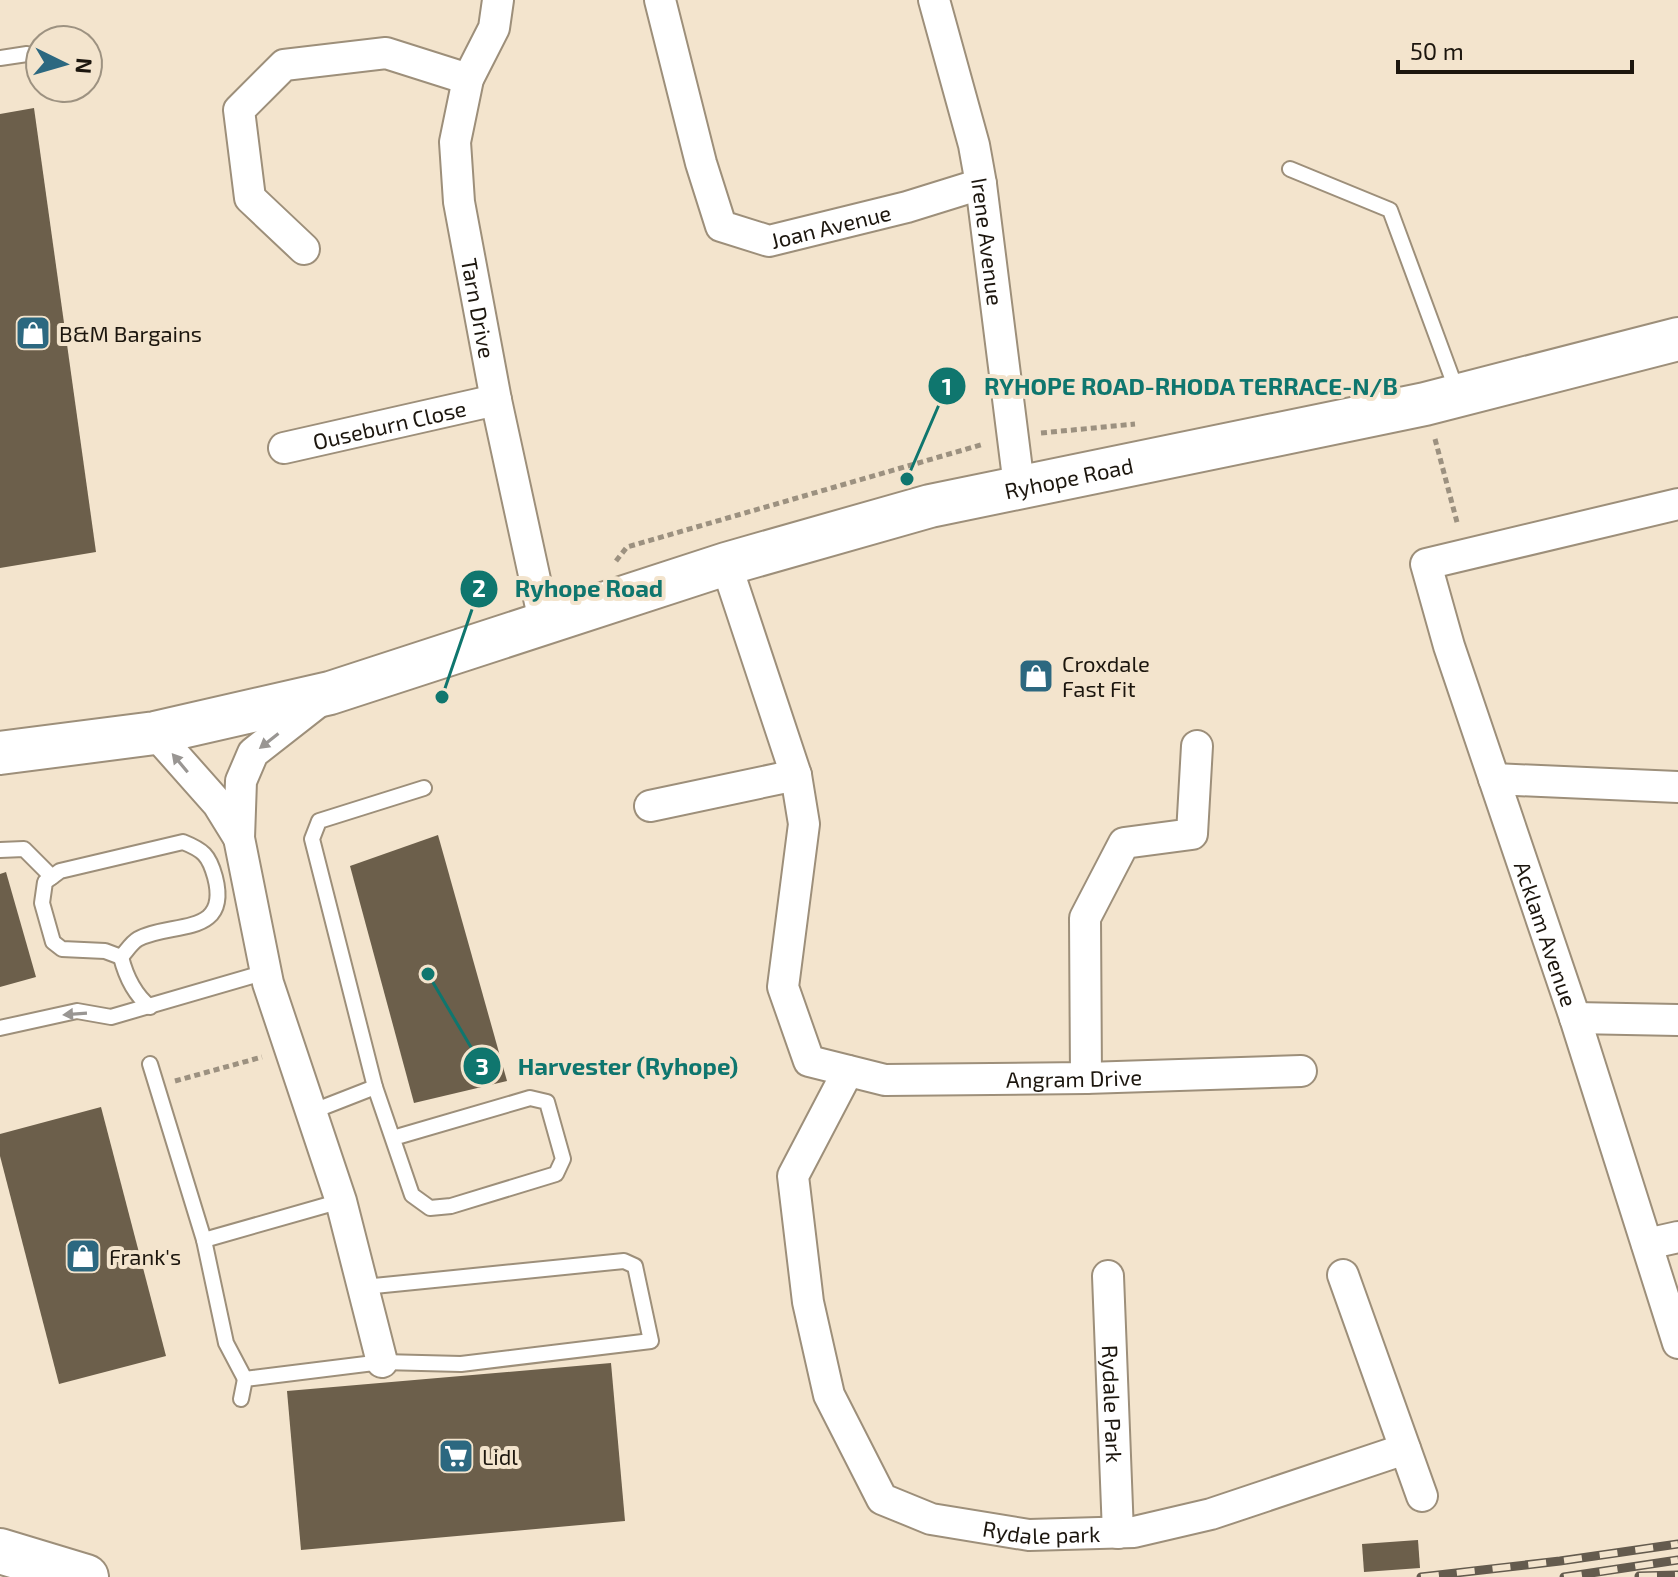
<svg xmlns="http://www.w3.org/2000/svg" width="1678" height="1577" font-family="'Exo 2',sans-serif">
<style>
.building{fill:#6c5f4b}
.lines{fill:none;stroke-linecap:round;stroke-linejoin:round}
.lane-casing{stroke:#9d8f7a;stroke-width:18}
.street-casing{stroke:#9d8f7a;stroke-width:34}
.secondary-casing{stroke:#9d8f7a;stroke-width:46}
.highway-casing{stroke:#9d8f7a;stroke-width:48}
.path{stroke:#9c9180;stroke-width:5;stroke-dasharray:6 4;stroke-linecap:butt}
.lane{stroke:#fff;stroke-width:14}
.street{stroke:#fff;stroke-width:30}
.secondary{stroke:#fff;stroke-width:42}
.highway{stroke:#fff;stroke-width:44}
.rail-casing{stroke:#645b4e;stroke-width:9}
.rail{stroke:#f3e4cd;stroke-width:6;stroke-dasharray:18;stroke-linecap:butt}
.oneway{fill:#999693}
.labels{text-anchor:middle;dominant-baseline:central;stroke-width:8;stroke-linejoin:round;paint-order:stroke}
.street-label{font-size:22px;fill:#1c160e;stroke:#f3e4cd}
.poi-label{font-size:22px;fill:#1c160e;stroke:#f3e4cd;text-anchor:start}
.leader{fill:none;stroke:#0f766e;stroke-width:3}
.callout-dot{fill:#0f766e;stroke:#f3e4cd;stroke-width:3}
.mark-label{font-size:24px;text-anchor:middle;font-weight:bold;fill:#fff}
.callout-label{font-size:24px;text-anchor:middle;font-weight:bold;fill:#0f766e;stroke:#f3e4cd;stroke-width:8;stroke-linejoin:round;paint-order:stroke}
</style>
<rect width="100%" height="100%" fill="#f3e4cd"/>
<!-- building -->
<g class="building">
<path d="M 34,108 L 96,552 L 0,568 L 0,114 Z"/>
<path d="M 438,835 L 507,1081 L 414,1103 L 350,866 Z"/>
<path d="M 6,872 L 36,977 L 0,987 L 0,874 Z"/>
<path d="M 101,1107 L 166,1356 L 59,1384 L 0,1156 L 0,1134 Z"/>
<path d="M 611,1363 L 625,1521 L 301,1550 L 287,1391 Z"/>
<path d="M 1418,1540 L 1420,1568 L 1364,1572 L 1362,1544 Z"/>
</g>
<g class="lines">
<defs>
<g id="lane">
<path d="M 0,58 L 27,54"/>
<path d="M 1290,169 L 1390,210 L 1458,394"/>
<path d="M 183,842 C 203,850 209,855 215,877 C 231,938 170,921 138,939 C 131,943 126,952 121,957 L 105,951 L 62,949 L 53,942 L 42,903 L 45,882 L 60,871 Z"/>
<path d="M 0,850 L 24,849 L 52,877"/>
<path d="M 121,957 C 126,977 134,994 150,1007"/>
<path d="M 0,1028 L 77,1011 L 111,1017 L 266,972"/>
<path d="M 150,1064 L 204,1240 L 226,1343 L 245,1379"/>
<path d="M 375,1087 L 312,839 L 319,821 L 424,788"/>
<path d="M 311,1112 L 375,1087 L 412,1195 L 430,1208 L 451,1206 L 556,1174 L 563,1159 L 547,1102 L 530,1098 L 393,1138"/>
<path d="M 204,1240 L 341,1201"/>
<path d="M 241,1399 L 245,1379 L 382,1362 L 461,1364 L 651,1341 L 635,1266 L 624,1261 L 364,1287"/>
</g>
<g id="street">
<path id="s1" d="M 498,0 L 494,28 L 468,79 L 455,142 L 459,202 L 496,400 L 544,621"/>
<path id="s2" d="M 660,0 L 701,163 L 721,226 L 769,241 L 907,207 L 981,184"/>
<path id="s3" d="M 934,0 L 974,145 L 981,184 L 1019,486"/>
<path d="M 304,249 L 250,198 L 239,110 L 284,65 L 386,53 L 468,79"/>
<path id="s4" d="M 284,448 L 496,400"/>
<path id="s5" d="M 1678,504 L 1426,564 L 1449,646 L 1575,1018 L 1678,1343"/>
<path id="s6" d="M 726,564 L 796,775 L 804,824 L 783,987 L 809,1061 L 885,1080 L 1086,1078 L 1301,1071"/>
<path d="M 322,699 L 253,753 L 241,781 L 239,838 L 268,983 L 341,1201 L 382,1362"/>
<path d="M 155,733 L 218,804 L 239,838"/>
<path d="M 1494,779 L 1678,787"/>
<path d="M 650,806 L 796,775"/>
<path d="M 1575,1018 L 1678,1020"/>
<path id="s7" d="M 848,1071 L 793,1176 L 808,1302 L 829,1395 L 882,1499 L 931,1519 L 1029,1535 L 1134,1532 L 1211,1514 L 1405,1449"/>
<path d="M 1086,1078 L 1085,918 L 1124,843 L 1192,834 L 1197,746"/>
<path d="M 1647,1244 L 1678,1237"/>
<path d="M 1343,1275 L 1422,1496"/>
<path id="s8" d="M 1108,1276 L 1118,1533"/>
</g>
<g id="secondary">
<path id="s9" d="M 0,753 L 155,733 L 330,693 L 726,564 L 930,506 L 1425,404 L 1678,339"/>
</g>
<path id="highway" d="M 0,1551 L 86,1577"/>
</defs>
<!-- lane casing -->
<use href="#lane" class="lane-casing"/>
<!-- street casing -->
<use href="#street" class="street-casing"/>
<!-- secondary casing -->
<use href="#secondary" class="secondary-casing"/>
<!-- highway casing -->
<use href="#highway" class="highway-casing"/>
<!-- path -->
<g class="path">
<path d="M 1041,433 L 1135,424"/>
<path d="M 1435,439 L 1458,526"/>
<path d="M 616,561 L 627,547 L 984,444"/>
<path d="M 175,1081 L 262,1057"/>
</g>
<!-- lane -->
<use href="#lane" class="lane"/>
<!-- street -->
<use href="#street" class="street"/>
<!-- secondary -->
<use href="#secondary" class="secondary"/>
<!-- highway -->
<use href="#highway" class="highway"/>
<defs>
<g id="rail">
<path d="M 1639,1576 L 1678,1575"/>
<path d="M 1421,1577 L 1560,1561 L 1678,1544"/>
<path d="M 1564,1577 L 1678,1560"/>
</g>
</defs>
<!-- rail casing -->
<use href="#rail" class="rail-casing"/>
<!-- rail -->
<use href="#rail" class="rail"/>
</g>
<!-- one-way arrows -->
<defs><path id="oneway-solid" d="M-6-.8H1V-3.2L6.5 0L1 3.2V.8H-6Z" transform="scale(2)"/></defs>
<g class="oneway">
<use href="#oneway-solid" transform="translate(269 741) rotate(142)"/>
<use href="#oneway-solid" transform="translate(180 763) rotate(-130)"/>
<use href="#oneway-solid" transform="translate(75 1014) rotate(176)"/>
</g>
<!-- icons -->
<defs>
<symbol id="shop-square" viewBox="-11 -11 22 22"><rect x="-9" y="-9" width="18" height="18" rx="4" fill="#2c6880" stroke="#f3e4cd"/><path d="M-5-2.5h2.3a2.7 3.5 0 0 1 5.4 0H5L5.5 6h-11ZM-1.5-2.5h3a1.5 2.3 0 0 0-3 0Z" fill="#fff"/></symbol>
<symbol id="supermarket-square" viewBox="-11 -11 22 22"><rect x="-9" y="-9" width="18" height="18" rx="4" fill="#2c6880" stroke="#f3e4cd"/><path d="M-6-5.5h2.5l.6 2H6L4.5 2H-2.5L-4.4-4H-6ZM-1.5 3.2a1.3 1.3 0 1 0 .1 0ZM3 3.2a1.3 1.3 0 1 0 .1 0Z" fill="#fff"/></symbol>
</defs>
<g fill-rule="evenodd">
<use href="#shop-square" x="13" y="313" width="40" height="40"/>
<use href="#shop-square" x="1016" y="656" width="40" height="40"/>
<use href="#shop-square" x="63" y="1236" width="40" height="40"/>
<use href="#supermarket-square" x="436" y="1436" width="40" height="40"/>
</g>
<g class="labels">
<!-- street labels -->
<g class="street-label">
<text stroke="none"><textPath href="#s2" startOffset="348">Joan Avenue</textPath></text>
<text stroke="none"><textPath href="#s3" startOffset="248">Irene Avenue</textPath></text>
<text stroke="none"><textPath href="#s1" startOffset="318">Tarn Drive</textPath></text>
<text stroke="none"><textPath href="#s4" startOffset="108">Ouseburn Close</textPath></text>
<text stroke="none"><textPath href="#s9" startOffset="1106">Ryhope Road</textPath></text>
<text stroke="none"><textPath href="#s5" startOffset="648">Acklam Avenue</textPath></text>
<text stroke="none"><textPath href="#s6" startOffset="782">Angram Drive</textPath></text>
<text stroke="none"><textPath href="#s8" startOffset="128">Rydale Park</textPath></text>
<text stroke="none"><textPath href="#s7" startOffset="622">Rydale park</textPath></text>
</g>
<!-- poi labels -->
<g class="poi-label">
<text x="59" y="333">B&amp;M Bargains</text>
<text x="1062" y="663">Croxdale<tspan x="1062" dy="25">Fast Fit</tspan></text>
<text x="109" y="1256">Frank's</text>
<text x="482" y="1456">Lidl</text>
</g>
</g>
<!-- callouts -->
<path class="leader" d="M907 479L947 386M442 697L479 589M428 974L482 1066"/>
<g class="callout-dot">
<circle cx="907" cy="479" r="8"/>
<circle cx="442" cy="697" r="8"/>
<circle cx="428" cy="974" r="8"/>
<circle cx="947" cy="386" r="20"/>
<circle cx="479" cy="589" r="20"/>
<circle cx="482" cy="1066" r="20"/>
</g>
<g class="mark-label">
<text x="947" y="395">1</text>
<text x="479" y="597">2</text>
<text x="482" y="1075">3</text>
</g>
<g class="callout-label">
<text x="1191" y="395">RYHOPE ROAD-RHODA TERRACE-N/B</text>
<text x="589" y="597">Ryhope Road</text>
<text x="628" y="1075">Harvester (Ryhope)</text>
</g>
<!-- north arrow -->
<g transform="translate(64 64) rotate(95)"><circle r="38" fill="#f3e4cd" stroke="#9d9281" stroke-width="2"/>
<path d="M0-6L14 30L0 20L-14 30Z" fill="#2c6880"/>
<text y="-12" font-size="22" font-weight="bold" text-anchor="middle" fill="#1c160e">N</text>
</g>
<!-- scale -->
<path d="M1398 60v12h234v-12" fill="none" stroke="#1c160e" stroke-width="4"/>
<text x="1410" y="60" font-size="24" fill="#1c160e" stroke="#f3e4cd" stroke-width="6" paint-order="stroke">50 m</text>
</svg>
